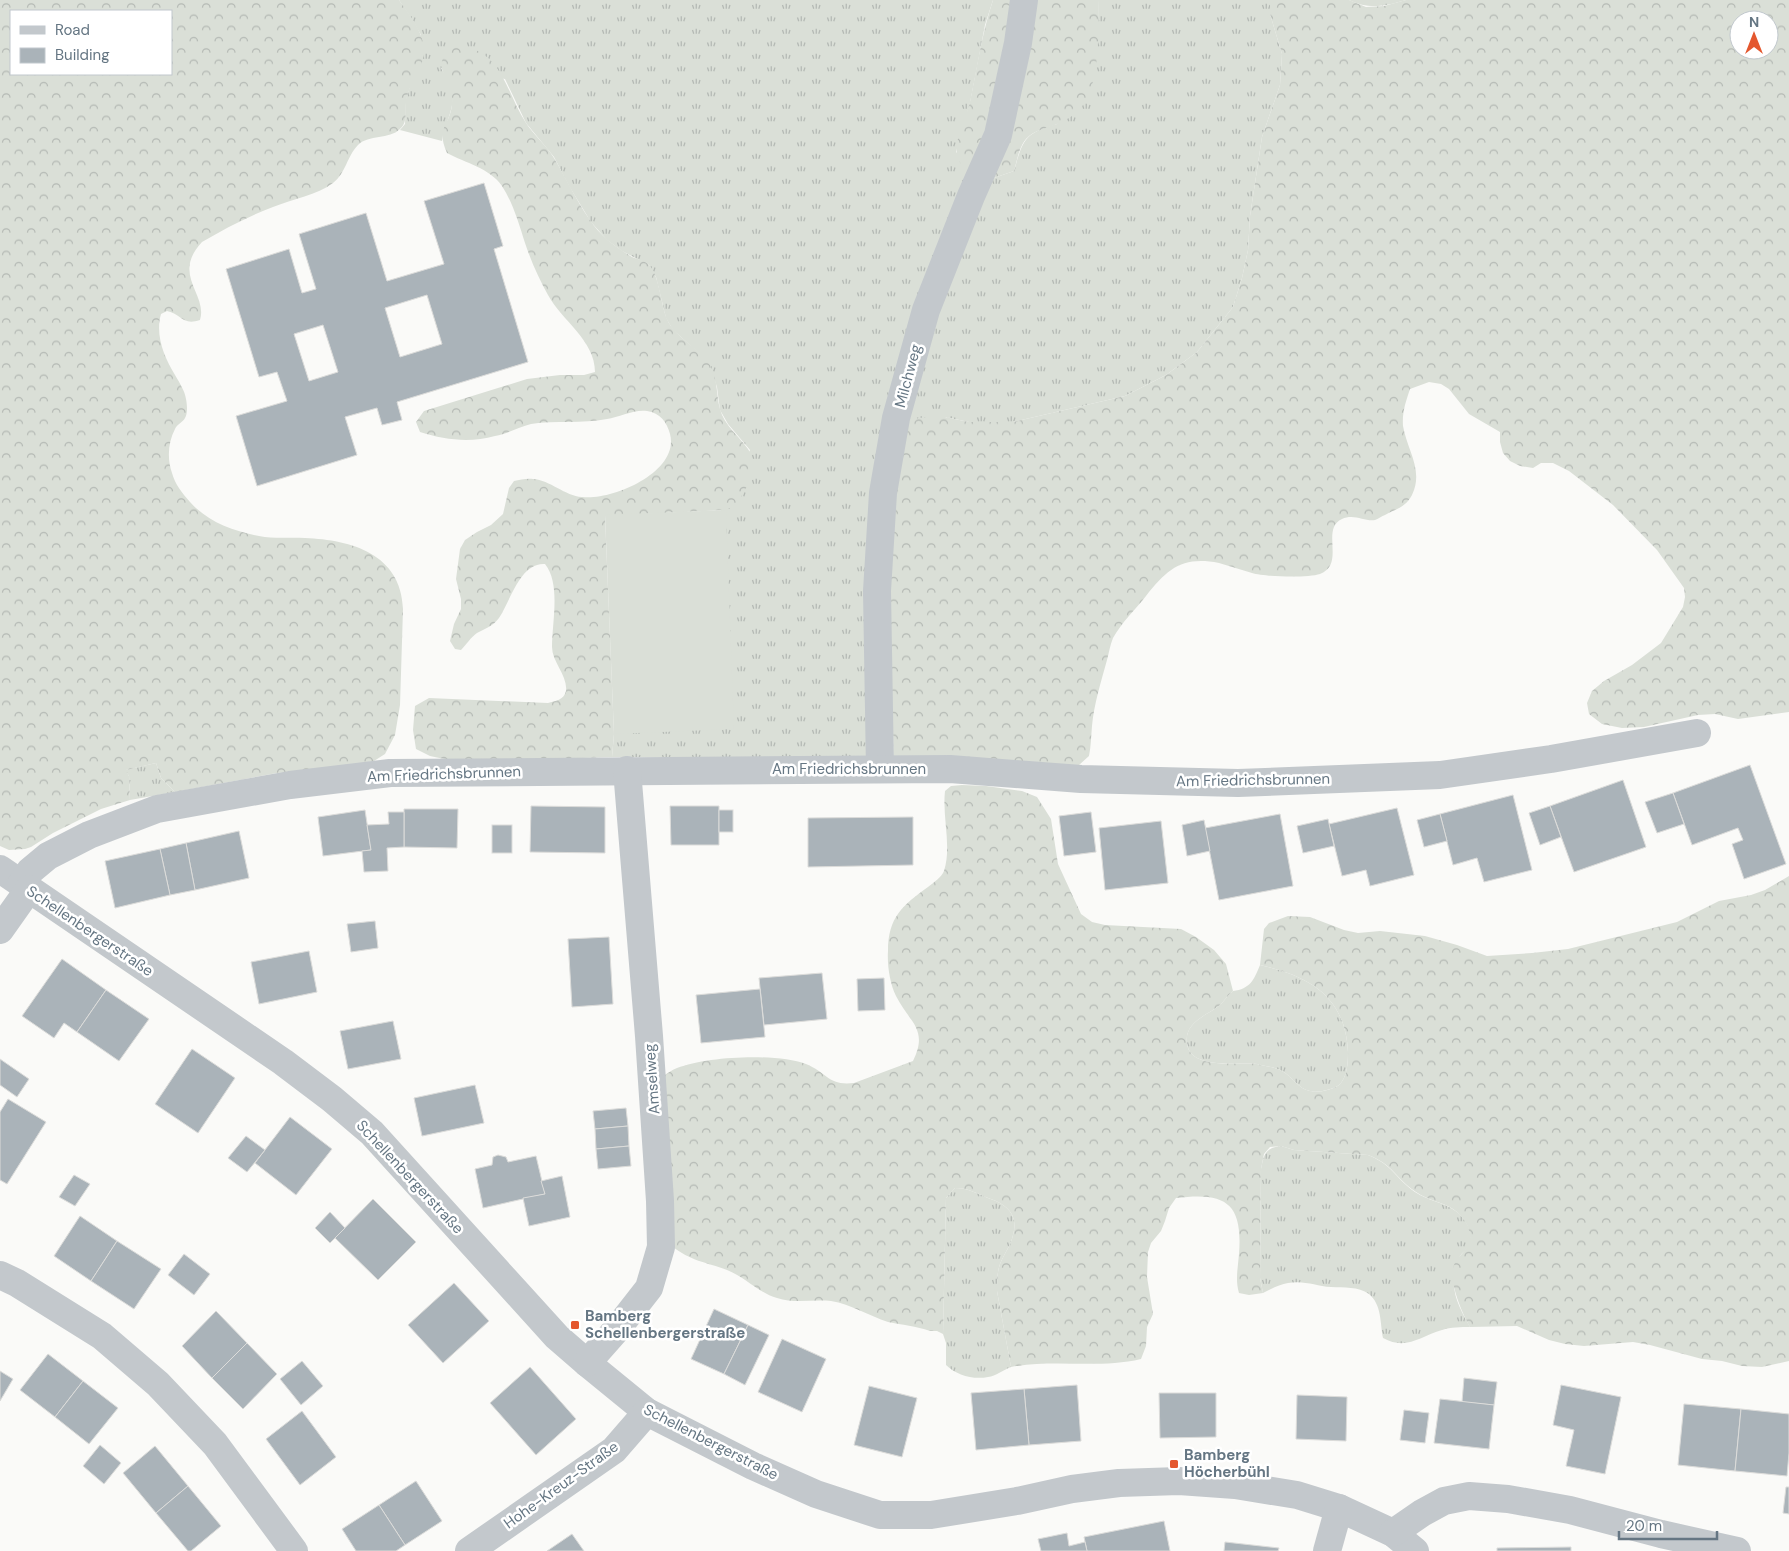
<svg xmlns="http://www.w3.org/2000/svg" width="1789" height="1551" font-family="'DM Sans',sans-serif">
<style>
.grass{fill:url(#grass-tufts)}
.forest{fill:url(#forest-crowns);fill-rule:evenodd}
.pitch{fill:#dadfd7}
.building{fill:#aab3b9;stroke:#dcdcda;fill-rule:evenodd}
.lines{fill:none;stroke-linecap:round;stroke-linejoin:round}
.minor{stroke:#c3c8cc;stroke-width:28}
.poi-dot{fill:#e4572e;stroke:#fff;stroke-width:2}
.labels{text-anchor:middle;dominant-baseline:central;stroke-width:5;stroke-linejoin:round;paint-order:stroke}
.street-label{font-size:15px;fill:#657683;stroke:#fff}
.poi-label{font-size:15px;font-weight:bold;fill:#657683;stroke:#fff;text-anchor:start}
</style>
<defs>
<pattern id="grass-tufts" width="24" height="20" patternUnits="userSpaceOnUse" patternTransform="scale(1.25)"><rect width="24" height="20" fill="#dadfd7"/><path d="M3 7l-1-3M5 7V3M7 7l1-3M15 17l-1-3M17 17v-4M19 17l1-3" fill="none" stroke="#b4b9b4"/></pattern>
<pattern id="forest-crowns" width="20" height="18" patternUnits="userSpaceOnUse" patternTransform="scale(1.25)"><rect width="20" height="18" fill="#dadfd7"/><path d="M2 6a3 3 0 1 1 6 0M12 15a3 3 0 1 1 6 0" fill="none" stroke="#b4b9b4"/></pattern>
</defs>
<rect width="100%" height="100%" fill="#fafaf8"/>
<!-- grass -->
<g class="grass">
<path d="M 399,0 L 993,0 L 985,25 L 970,103 L 956,152 L 988,180 L 1014,171 C 1023,140 1024,133 1057,124 L 1097,43 L 1099,0 L 1270,0 L 1270,14 L 1282,54 L 1280,85 L 1262,137 L 1250,216 L 1248,250 L 1242,278 L 1233,307 L 1197,352 L 1166,375 L 1125,396 L 1013,422 L 969,422 L 945,417 L 887,561 L 894,760 L 612,757 L 614,734 L 750,450 L 728,424 L 720,410 L 717,387 L 710,366 L 700,354 L 673,330 L 666,318 L 656,277 L 649,265 L 622,251 L 607,240 L 591,222 L 569,186 L 554,157 L 526,123 L 505,79 L 441,68 C 445,75 450,82 452,90 C 456,107 444,125 442,141 L 400,130 L 405,124 L 406,99 L 412,80 L 421,35 L 413,21 Z"/>
<path d="M 1349,0 L 1406,0 C 1386,6 1369,10 1349,0 Z"/>
<path d="M 156,763 L 161,778 L 175,792 L 130,800 L 129,776 L 125,770 Z"/>
<path d="M 1260,965 C 1310,976 1346,997 1348,1053 C 1348,1063 1347,1078 1339,1085 C 1332,1090 1317,1093 1310,1091 C 1298,1089 1292,1076 1282,1071 C 1274,1067 1265,1066 1257,1064 C 1238,1062 1189,1070 1187,1043 C 1184,1022 1208,1015 1220,1005 C 1224,1001 1228,995 1233,991 C 1250,989 1254,980 1260,965 Z"/>
<path d="M 1281,1146 L 1294,1150 L 1368,1155 C 1392,1164 1396,1179 1415,1192 C 1428,1201 1445,1202 1457,1212 C 1466,1219 1474,1233 1469,1246 C 1467,1250 1461,1253 1459,1258 C 1457,1264 1454,1277 1454,1284 C 1454,1299 1463,1314 1470,1327 C 1461,1327 1451,1327 1442,1330 C 1421,1336 1406,1351 1383,1338 C 1380,1323 1382,1305 1369,1294 C 1358,1286 1344,1288 1331,1287 C 1316,1286 1304,1280 1288,1283 C 1280,1284 1271,1289 1263,1293 L 1260,1278 L 1261,1169 C 1264,1154 1265,1148 1281,1146 Z"/>
<path d="M 955,1188 C 967,1188 977,1193 988,1198 C 1006,1204 1019,1214 1013,1235 C 1011,1245 1004,1254 1000,1264 C 997,1272 997,1282 997,1291 L 1011,1367 C 1003,1370 996,1376 988,1377 C 973,1380 956,1375 946,1365 L 946,1343 L 943,1334 L 946,1198 Z"/>
</g>
<!-- forest -->
<g class="forest">
<path d="M 0,0 L 399,0 C 411,17 430,39 422,62 C 418,74 410,84 407,97 C 404,107 409,122 400,129 C 389,140 369,134 358,145 C 347,156 346,173 333,183 C 317,195 293,199 273,207 C 249,216 224,229 202,242 C 171,275 208,294 200,320 C 182,326 182,314 167,311 L 161,314 C 155,335 164,357 175,375 C 179,382 185,391 186,399 C 187,404 188,413 185,418 C 183,422 177,424 175,429 C 168,442 167,459 172,473 C 175,484 182,493 190,502 C 208,522 233,531 259,536 C 274,539 290,537 305,538 C 352,540 401,554 403,609 L 400,705 L 395,735 L 385,754 L 374,761 L 327,769 L 277,773 L 175,792 L 161,778 L 156,763 L 126,770 L 129,776 L 130,800 L 101,809 L 53,833 L 31,847 L 25,849 L 9,850 L 0,846 ZM 11,11 L 171,11 L 171,74 L 11,74 Z"/>
<path d="M 993,0 L 1099,0 C 1098,30 1101,86 1080,109 C 1074,115 1065,121 1057,124 C 1046,129 1035,129 1026,139 C 1019,147 1017,161 1014,171 L 988,180 C 975,174 959,169 957,154 C 954,139 967,116 970,102 C 977,67 982,33 993,0 Z"/>
<path d="M 1270,0 L 1349,0 L 1366,7 L 1384,6 L 1406,0 L 1789,0 L 1789,712 L 1738,719 L 1715,714 L 1698,715 L 1644,727 L 1622,728 L 1602,724 L 1589,714 L 1587,703 L 1592,691 L 1604,681 L 1632,665 L 1661,643 L 1683,607 L 1685,597 L 1684,588 L 1657,550 L 1613,505 L 1569,471 L 1553,463 L 1541,463 L 1533,468 L 1520,466 L 1510,461 L 1503,453 L 1500,442 L 1500,432 L 1469,414 L 1449,389 L 1441,384 L 1429,382 L 1410,389 C 1406,401 1402,412 1403,426 C 1407,450 1424,470 1412,495 C 1406,507 1396,509 1385,515 C 1382,516 1378,519 1375,520 C 1365,522 1354,513 1342,519 C 1320,529 1346,564 1320,574 C 1308,578 1265,577 1252,573 C 1241,570 1230,566 1219,563 C 1183,556 1168,568 1146,596 C 1135,610 1122,622 1113,638 C 1110,645 1109,653 1107,660 C 1101,682 1094,704 1092,726 C 1091,737 1091,746 1089,756 L 1079,765 L 1066,767 L 894,760 L 887,561 L 906,429 L 918,418 L 930,417 L 945,417 L 969,422 L 1013,422 L 1125,396 L 1166,375 L 1197,352 L 1233,307 L 1242,278 L 1248,250 L 1250,216 L 1262,137 L 1280,85 L 1282,54 L 1270,14 ZM 1739,20 L 1769,20 L 1769,50 L 1739,50 Z"/>
<path d="M 457,46 C 502,48 506,93 526,123 C 534,135 546,145 554,158 C 566,178 576,200 590,220 C 600,236 616,247 632,257 C 637,259 645,261 649,265 C 659,274 661,305 667,319 C 675,338 699,347 710,365 C 718,379 716,395 720,409 C 724,425 739,436 748,449 C 759,464 747,493 735,504 C 732,507 728,509 726,510 L 605,516 L 614,734 L 612,757 L 494,761 L 444,759 L 430,756 L 416,749 L 413,730 L 415,706 L 429,698 L 548,703 C 555,701 564,700 566,691 C 568,676 552,662 552,647 C 552,622 561,584 545,564 C 520,562 510,602 499,618 C 493,626 485,629 477,633 C 471,637 466,645 461,650 L 455,649 L 450,641 L 454,624 L 461,609 L 461,599 L 456,579 L 460,549 L 465,540 L 477,532 L 491,525 L 503,514 L 509,488 L 514,481 C 520,480 527,478 533,479 C 550,480 565,496 582,497 C 612,501 680,472 670,434 C 667,422 660,413 647,411 C 635,409 619,417 607,419 C 582,424 556,420 531,424 C 519,427 507,434 495,436 C 470,443 445,440 420,432 L 416,422 L 424,411 L 527,379 L 560,375 L 584,375 L 595,372 C 595,340 562,321 548,295 C 539,279 531,261 525,243 C 519,224 513,203 502,186 C 490,168 465,163 447,153 C 435,127 451,125 452,103 C 453,87 446,83 442,69 C 440,65 443,59 444,54 Z"/>
<path d="M 962,785 L 986,786 L 1022,791 L 1037,797 L 1051,819 L 1058,864 L 1081,914 L 1092,922 L 1105,925 L 1181,929 L 1196,937 L 1214,950 L 1226,964 L 1233,991 C 1228,995 1224,1001 1220,1005 C 1208,1015 1184,1022 1187,1043 C 1189,1070 1238,1062 1257,1064 C 1265,1066 1274,1067 1282,1071 C 1292,1076 1298,1089 1310,1091 C 1318,1093 1332,1090 1339,1085 C 1347,1078 1348,1063 1348,1053 C 1346,997 1310,976 1260,965 L 1264,929 L 1269,923 L 1288,916 L 1310,917 L 1344,930 L 1358,933 L 1380,931 L 1425,936 L 1457,945 L 1487,956 L 1532,953 L 1568,949 L 1677,922 L 1719,901 L 1751,895 L 1765,890 L 1789,876 L 1789,1361 L 1762,1367 L 1742,1366 L 1722,1361 L 1702,1359 L 1650,1345 L 1633,1342 L 1584,1346 L 1565,1344 L 1549,1340 L 1517,1326 L 1470,1327 C 1462,1313 1448,1281 1454,1265 C 1457,1257 1464,1253 1468,1246 C 1474,1234 1466,1220 1457,1212 C 1446,1202 1428,1201 1416,1192 C 1396,1179 1393,1164 1368,1155 L 1294,1150 L 1281,1146 L 1270,1147 L 1264,1154 L 1261,1169 L 1260,1278 L 1263,1293 L 1249,1295 L 1239,1293 C 1235,1280 1238,1267 1239,1254 C 1243,1202 1225,1192 1176,1198 L 1169,1208 L 1165,1221 L 1161,1231 L 1151,1243 L 1148,1252 L 1147,1277 L 1153,1314 L 1147,1327 L 1146,1346 L 1141,1359 C 1099,1369 1054,1359 1011,1367 L 997,1291 C 997,1282 997,1272 1000,1264 C 1004,1254 1011,1245 1013,1235 C 1019,1214 1006,1204 988,1198 C 977,1193 967,1188 955,1188 L 946,1198 L 943,1334 L 937,1331 L 930,1331 C 916,1326 902,1325 888,1322 C 869,1316 851,1304 831,1301 C 813,1299 795,1304 777,1298 C 759,1293 745,1277 727,1270 C 706,1262 690,1261 672,1246 L 661,1078 C 666,1074 672,1070 677,1068 C 708,1056 776,1053 806,1064 C 828,1073 828,1086 854,1083 L 913,1061 C 929,1029 909,1022 896,996 C 890,984 887,965 888,951 C 888,917 903,905 928,887 C 934,882 941,878 944,871 C 952,846 942,818 945,791 L 951,786 Z"/>
</g>
<!-- pitch -->
<path class="pitch" d="M 726,510 L 734,729 L 614,734 L 605,515 Z"/>
<!-- building -->
<g class="building">
<path d="M 484,183 L 503,246 L 494,249 L 528,362 L 397,402 L 402,420 L 382,425 L 377,408 L 345,417 L 357,455 L 257,486 L 236,416 L 287,401 L 277,372 L 259,377 L 226,269 L 289,249 L 302,293 L 316,289 L 299,234 L 366,213 L 387,281 L 444,264 L 424,201 ZM 427,295 L 442,344 L 400,357 L 385,308 ZM 323,325 L 338,372 L 309,381 L 294,334 Z"/>
<path d="M 1750,765 L 1786,864 L 1744,879 L 1732,844 L 1743,840 L 1738,828 L 1692,845 L 1673,793 Z"/>
<path d="M 1623,780 L 1646,847 L 1574,872 L 1550,806 Z"/>
<path d="M 1673,793 L 1684,824 L 1657,833 L 1645,802 Z"/>
<path d="M 1513,795 L 1532,870 L 1484,882 L 1477,858 L 1453,865 L 1440,814 Z"/>
<path d="M 531,806 L 605,807 L 605,853 L 530,852 Z"/>
<path d="M 670,806 L 719,806 L 719,845 L 671,845 Z"/>
<path d="M 1550,806 L 1561,837 L 1540,845 L 1529,813 Z"/>
<path d="M 1397,808 L 1414,875 L 1370,886 L 1366,870 L 1342,876 L 1329,824 Z"/>
<path d="M 404,809 L 458,809 L 457,848 L 404,847 Z"/>
<path d="M 365,810 L 371,850 L 323,856 L 318,817 Z"/>
<rect x="719" y="810" width="14" height="22"/>
<path d="M 388,812 L 404,812 L 404,847 L 387,848 L 388,871 L 364,872 L 362,851 L 371,850 L 367,825 L 389,824 Z"/>
<path d="M 1091,812 L 1096,852 L 1064,856 L 1059,816 Z"/>
<path d="M 1280,814 L 1293,886 L 1219,900 L 1205,828 Z"/>
<path d="M 1440,814 L 1447,841 L 1424,847 L 1417,820 Z"/>
<path d="M 913,817 L 913,865 L 808,867 L 808,818 Z"/>
<path d="M 1328,819 L 1334,846 L 1303,853 L 1297,826 Z"/>
<path d="M 1204,820 L 1210,851 L 1187,856 L 1182,825 Z"/>
<path d="M 1161,821 L 1168,883 L 1105,890 L 1099,828 Z"/>
<rect x="492" y="825" width="20" height="28"/>
<path d="M 239,831 L 249,878 L 195,890 L 186,843 Z"/>
<path d="M 186,843 L 195,890 L 170,895 L 160,849 Z"/>
<path d="M 160,849 L 170,895 L 115,908 L 105,861 Z"/>
<path d="M 375,921 L 378,948 L 351,952 L 347,924 Z"/>
<path d="M 609,937 L 613,1004 L 572,1007 L 568,939 Z"/>
<path d="M 309,951 L 317,992 L 259,1004 L 251,962 Z"/>
<path d="M 62,959 L 106,990 L 77,1032 L 64,1023 L 54,1038 L 22,1016 Z"/>
<path d="M 822,973 L 827,1019 L 764,1025 L 759,978 Z"/>
<path d="M 884,978 L 885,1010 L 858,1011 L 857,979 Z"/>
<path d="M 760,989 L 765,1037 L 701,1043 L 696,995 Z"/>
<path d="M 106,990 L 149,1019 L 119,1061 L 77,1032 Z"/>
<path d="M 393,1021 L 401,1059 L 348,1069 L 340,1031 Z"/>
<path d="M 192,1049 L 235,1078 L 198,1133 L 155,1104 Z"/>
<path d="M 0,1059 L 29,1079 L 17,1097 L 0,1085 Z"/>
<path d="M 475,1085 L 484,1123 L 422,1136 L 414,1098 Z"/>
<path d="M 8,1099 L 46,1122 L 7,1184 L 0,1180 L 0,1112 Z"/>
<path d="M 626,1108 L 628,1126 L 595,1129 L 593,1111 Z"/>
<path d="M 290,1117 L 332,1149 L 296,1195 L 255,1163 Z"/>
<path d="M 628,1126 L 629,1146 L 596,1149 L 595,1129 Z"/>
<path d="M 246,1136 L 265,1150 L 247,1172 L 228,1158 Z"/>
<path d="M 629,1146 L 631,1166 L 598,1169 L 596,1149 Z"/>
<path d="M 498,1155 L 506,1157 L 508,1162 L 536,1156 L 545,1194 L 483,1208 L 475,1169 L 492,1165 L 493,1157 Z"/>
<path d="M 74,1175 L 90,1184 L 75,1206 L 59,1197 Z"/>
<path d="M 562,1176 L 570,1217 L 529,1226 L 523,1198 L 545,1194 L 541,1181 Z"/>
<path d="M 373,1199 L 416,1242 L 378,1280 L 335,1238 Z"/>
<path d="M 330,1212 L 345,1228 L 330,1243 L 315,1228 Z"/>
<path d="M 80,1216 L 117,1241 L 91,1281 L 54,1256 Z"/>
<path d="M 117,1241 L 161,1269 L 134,1309 L 91,1281 Z"/>
<path d="M 184,1254 L 210,1274 L 194,1295 L 168,1275 Z"/>
<path d="M 454,1283 L 489,1321 L 443,1363 L 408,1325 Z"/>
<path d="M 714,1309 L 748,1325 L 724,1374 L 691,1359 Z"/>
<path d="M 216,1311 L 247,1343 L 212,1378 L 182,1346 Z"/>
<path d="M 748,1325 L 769,1335 L 745,1385 L 724,1374 Z"/>
<path d="M 782,1339 L 826,1359 L 802,1412 L 758,1392 Z"/>
<path d="M 247,1343 L 277,1374 L 243,1409 L 212,1378 Z"/>
<path d="M 48,1354 L 83,1381 L 55,1417 L 20,1390 Z"/>
<path d="M 302,1361 L 323,1386 L 301,1405 L 280,1379 Z"/>
<path d="M 530,1367 L 576,1419 L 536,1455 L 490,1403 Z"/>
<path d="M 0,1371 L 13,1379 L 0,1401 Z"/>
<path d="M 1464,1378 L 1497,1382 L 1494,1405 L 1462,1402 Z"/>
<path d="M 83,1381 L 118,1408 L 89,1444 L 55,1417 Z"/>
<path d="M 1077,1385 L 1081,1441 L 1029,1445 L 1024,1389 Z"/>
<path d="M 1561,1385 L 1621,1397 L 1605,1474 L 1566,1466 L 1574,1430 L 1553,1425 Z"/>
<path d="M 869,1386 L 917,1398 L 902,1457 L 854,1445 Z"/>
<path d="M 1024,1389 L 1029,1445 L 976,1450 L 971,1393 Z"/>
<path d="M 1159,1393 L 1216,1393 L 1216,1437 L 1160,1438 Z"/>
<path d="M 1297,1395 L 1347,1397 L 1346,1441 L 1296,1439 Z"/>
<path d="M 1440,1399 L 1494,1405 L 1489,1449 L 1434,1443 Z"/>
<path d="M 1684,1404 L 1741,1409 L 1735,1471 L 1678,1465 Z"/>
<path d="M 1741,1409 L 1789,1414 L 1789,1453 L 1787,1476 L 1735,1471 Z"/>
<path d="M 1404,1410 L 1429,1413 L 1425,1443 L 1400,1440 Z"/>
<path d="M 302,1411 L 336,1457 L 300,1485 L 266,1439 Z"/>
<path d="M 100,1445 L 121,1463 L 104,1484 L 83,1466 Z"/>
<path d="M 155,1446 L 188,1486 L 156,1513 L 123,1473 Z"/>
<path d="M 416,1481 L 442,1521 L 405,1545 L 379,1505 Z"/>
<path d="M 188,1486 L 221,1526 L 191,1551 L 188,1551 L 156,1513 Z"/>
<path d="M 1786,1487 L 1789,1487 L 1789,1514 L 1783,1513 Z"/>
<path d="M 379,1505 L 405,1545 L 396,1551 L 356,1551 L 342,1529 Z"/>
<path d="M 1164,1521 L 1170,1551 L 1087,1551 L 1084,1537 Z"/>
<path d="M 1067,1533 L 1069,1546 L 1085,1542 L 1087,1551 L 1041,1551 L 1038,1539 Z"/>
<path d="M 572,1534 L 584,1551 L 547,1551 Z"/>
<path d="M 1225,1542 L 1279,1548 L 1278,1551 L 1224,1551 Z"/>
<path d="M 1571,1547 L 1571,1551 L 1497,1551 L 1497,1548 Z"/>
</g>
<g class="lines">
<!-- minor -->
<g class="minor">
<path d="M 880,769 L 877,591 L 883,493 L 896,418 L 926,310 L 971,196 L 998,135 L 1018,43 L 1024,0"/>
<path d="M 0,869 L 283,1062 L 332,1099 L 372,1133 L 557,1337 L 587,1363 L 647,1412 L 753,1466 L 816,1494 L 880,1515 L 931,1515 L 1017,1501 L 1072,1489 L 1119,1483 L 1179,1481 L 1235,1485 L 1297,1495 L 1339,1508 L 1393,1533 L 1415,1551"/>
<path d="M 21,884 L 30,871 L 48,856 L 89,835 L 157,809 L 290,785 L 390,773 L 950,769 L 1081,779 L 1238,783 L 1440,775 L 1551,759 L 1697,733"/>
<path d="M 0,930 L 29,889"/>
<path d="M 0,1275 L 17,1283 L 102,1336 L 158,1384 L 215,1444 L 294,1551"/>
<path d="M 587,1363 L 617,1329 L 649,1288 L 661,1247 L 660,1201 L 649,1036 L 627,770"/>
<path d="M 1393,1533 L 1422,1513 L 1444,1501 L 1469,1496 L 1508,1499 L 1570,1510 L 1661,1534 L 1737,1551"/>
<path d="M 469,1551 L 614,1450 L 647,1412"/>
<path d="M 1327,1551 L 1339,1508"/>
</g>
</g>
<!-- markers -->
<g class="poi-dot">
<rect x="570" y="1320" width="10" height="10" rx="2.5"/>
<rect x="1169" y="1459" width="10" height="10" rx="2.5"/>
</g>
<g class="labels">
<!-- street labels -->
<g class="street-label">
<text transform="translate(908 376) rotate(-75)">Milchweg</text>
<text x="849" y="769">Am Friedrichsbrunnen</text>
<text transform="translate(444 774) rotate(-2)">Am Friedrichsbrunnen</text>
<text transform="translate(1253 780) rotate(-1)">Am Friedrichsbrunnen</text>
<text transform="translate(90 931) rotate(34)">Schellenbergerstraße</text>
<text transform="translate(652 1079) rotate(-94)">Amselweg</text>
<text transform="translate(410 1177) rotate(47)">Schellenbergerstraße</text>
<text transform="translate(711 1442) rotate(27)">Schellenbergerstraße</text>
<text transform="translate(561 1485) rotate(-36)">Hohe-Kreuz-Straße</text>
</g>
<!-- poi labels -->
<g class="poi-label">
<text x="585" y="1316">Bamberg<tspan x="585" dy="17">Schellenbergerstraße</tspan></text>
<text x="1184" y="1455">Bamberg<tspan x="1184" dy="17">Höcherbühl</tspan></text>
</g>
</g>
<!-- legend -->
<rect x="10" y="10" width="162" height="65" fill="#ffffff" stroke="#c1c8cd"/>
<rect x="20" y="26" width="25" height="8" fill="#c3c8cc" stroke="#c1c8cd"/>
<text x="55" y="35" font-size="15" fill="#657683">Road</text>
<rect x="20" y="48" width="25" height="15" fill="#aab3b9" stroke="#c1c8cd"/>
<text x="55" y="60" font-size="15" fill="#657683">Building</text>
<!-- north arrow -->
<g transform="translate(1754 35)"><circle r="24" fill="#ffffff" stroke="#c1c8cd"/>
<path d="M0-4L9 19L0 12L-9 19Z" fill="#e4572e"/>
<text y="-8" font-size="14" font-weight="bold" text-anchor="middle" fill="#657683">N</text>
</g>
<!-- scale -->
<path d="M1619 1531v8h98v-8" fill="none" stroke="#657683" stroke-width="2.5"/>
<text x="1626" y="1531" font-size="15" fill="#657683" stroke="#ffffff" stroke-width="4" paint-order="stroke">20 m</text>
</svg>
